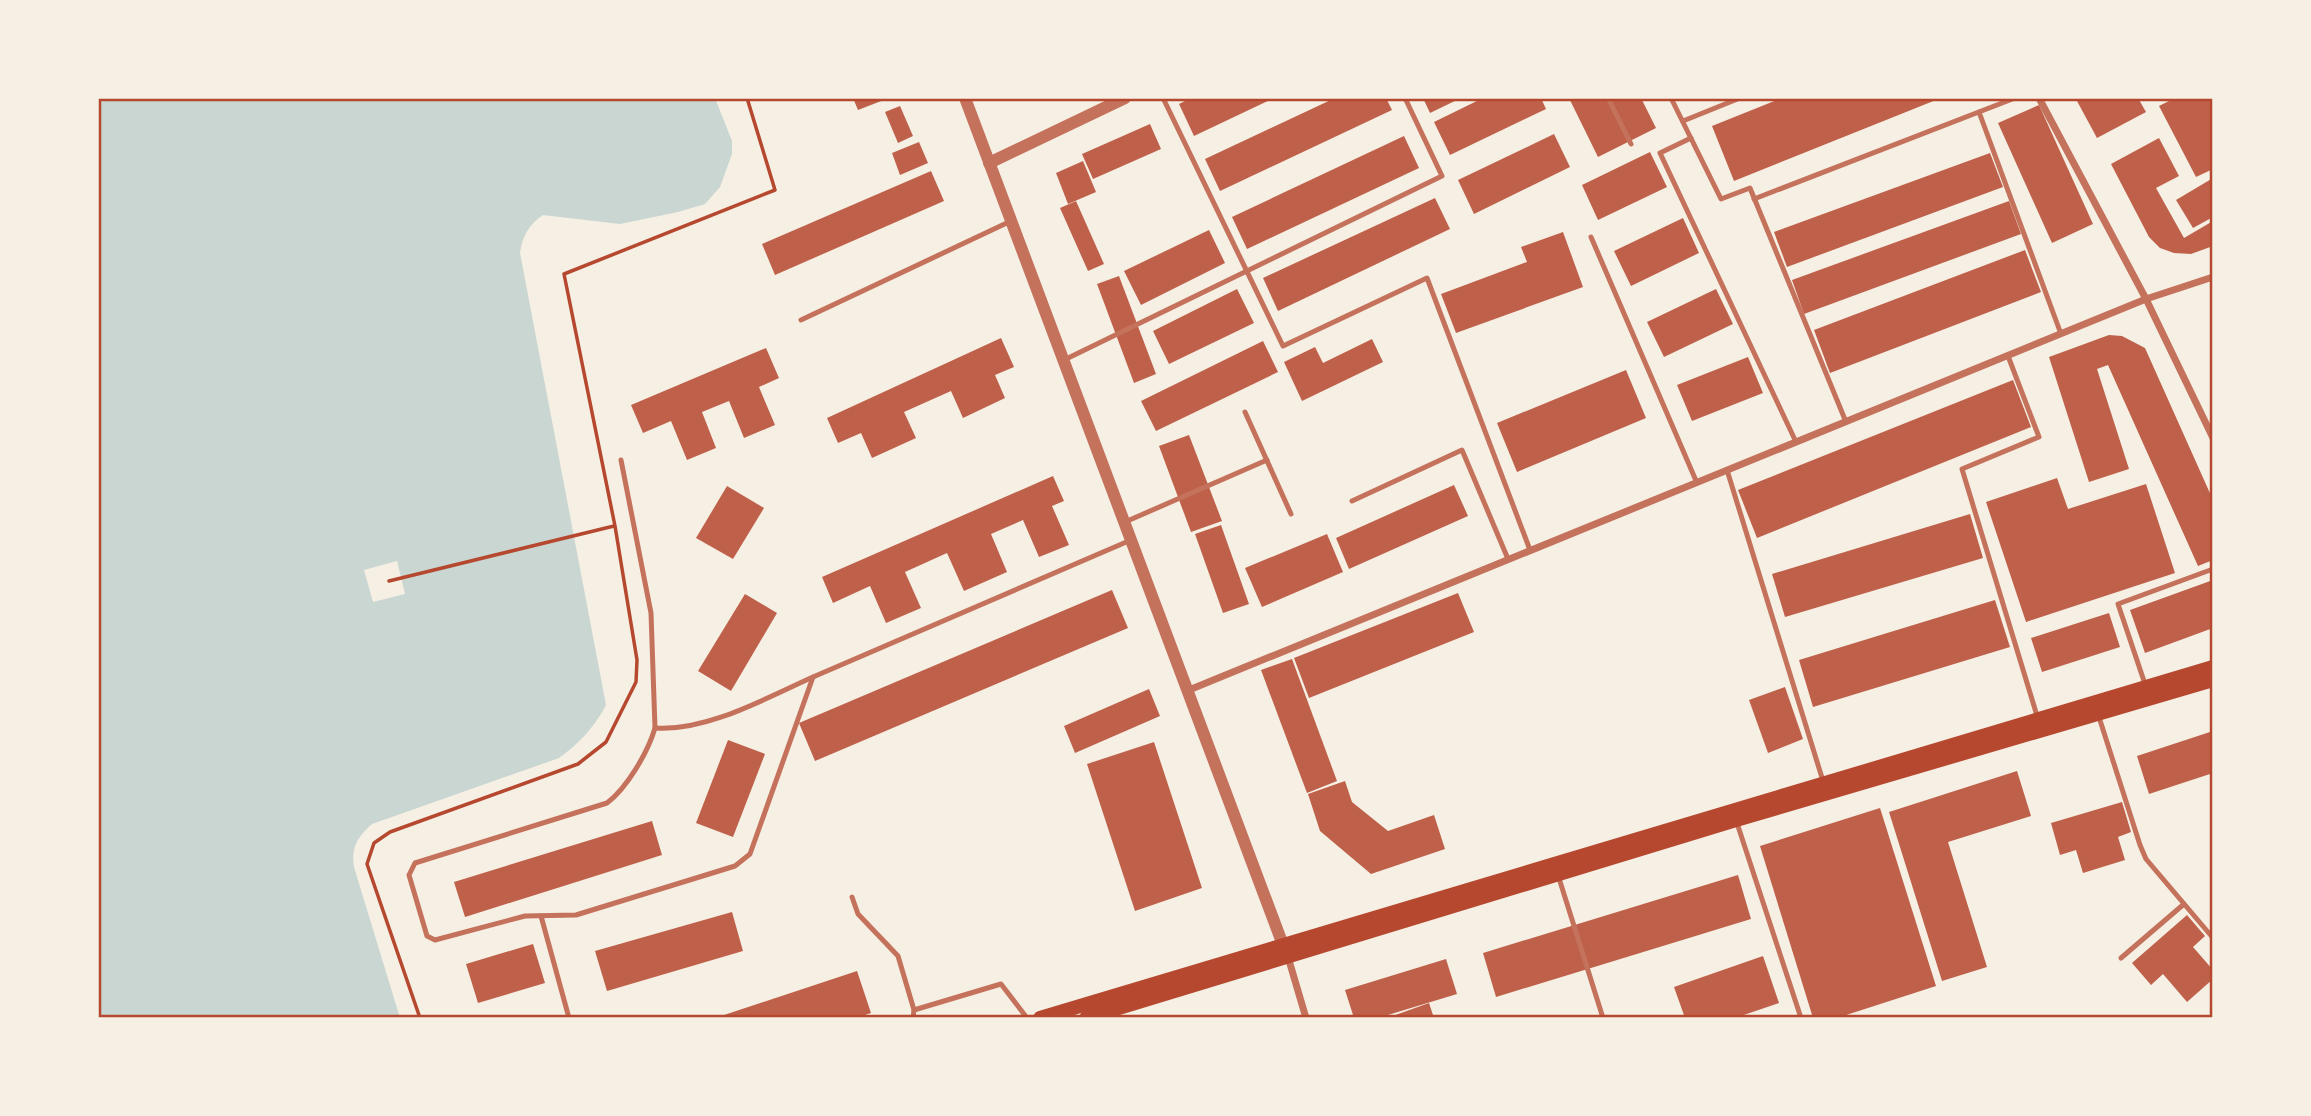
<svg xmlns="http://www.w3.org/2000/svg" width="2311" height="1116" font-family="'Varela Round',sans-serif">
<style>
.water{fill:#c9d6d2;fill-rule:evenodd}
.building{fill:#bf614a}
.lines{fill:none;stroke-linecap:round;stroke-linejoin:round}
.path{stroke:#b5482f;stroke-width:3.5}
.service{stroke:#c5725c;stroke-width:5}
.minor{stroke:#c5725c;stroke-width:7}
.tertiary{stroke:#c5725c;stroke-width:12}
.secondary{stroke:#b5482f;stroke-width:14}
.neatline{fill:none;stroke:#b5482f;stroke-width:2.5}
</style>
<rect width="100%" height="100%" fill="#f6efe4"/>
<!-- water -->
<path class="water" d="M 98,98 L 715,98 L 732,141 L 732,154 L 720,187 L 705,204 L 678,212 L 620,224 L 543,215 C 529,224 522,237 520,253 L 606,705 C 595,726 579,744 559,758 L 372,824 C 357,837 351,848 354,867 L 400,1018 L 98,1018 ZM 397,561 L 405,594 L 373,602 L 364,570 Z"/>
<!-- building -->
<g class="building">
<path d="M 853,98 L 889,98 L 858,110 Z"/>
<path d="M 1191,98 L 1274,98 L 1194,136 L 1179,104 Z"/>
<path d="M 1335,98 L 1386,98 L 1392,110 L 1220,191 L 1205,159 Z"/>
<path d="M 1423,98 L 1461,98 L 1430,113 Z"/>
<path d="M 1483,98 L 1541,98 L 1546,109 L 1450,155 L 1434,122 Z"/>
<path d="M 1569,98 L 1641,98 L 1656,128 L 1598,157 Z"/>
<path d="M 1782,98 L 1941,98 L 1734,181 L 1712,126 Z"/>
<path d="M 2083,98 L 2138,98 L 2146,112 L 2097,138 L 2077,101 Z"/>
<path d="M 2175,98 L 2213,98 L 2213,169 L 2196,177 L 2159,106 Z"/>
<path d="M 2039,105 L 2093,224 L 2052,243 L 1998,123 Z"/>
<path d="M 900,106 L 913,136 L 898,143 L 885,112 Z"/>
<path d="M 1150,124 L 1161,149 L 1093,179 L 1082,154 Z"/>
<path d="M 1554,134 L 1570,167 L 1474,214 L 1458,180 Z"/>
<path d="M 1404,136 L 1419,168 L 1247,249 L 1232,217 Z"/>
<path d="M 2159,138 L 2179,176 L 2156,188 L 2184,238 L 2213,221 L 2213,246 L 2191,254 L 2174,253 L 2160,248 L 2149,237 L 2111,164 Z"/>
<path d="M 919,142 L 928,163 L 900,175 L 892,153 Z"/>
<path d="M 1650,152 L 1667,187 L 1598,220 L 1582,185 Z"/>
<path d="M 1990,153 L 2003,187 L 1787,267 L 1774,232 Z"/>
<path d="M 1083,161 L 1096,192 L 1068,204 L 1056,173 Z"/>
<path d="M 931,171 L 944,201 L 775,275 L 762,244 Z"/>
<path d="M 2213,178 L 2213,217 L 2193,228 L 2176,200 Z"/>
<path d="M 1435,198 L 1450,229 L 1278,311 L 1263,278 Z"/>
<path d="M 1076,201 L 1104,264 L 1088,271 L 1060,208 Z"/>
<path d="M 2009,201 L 2021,234 L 1804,314 L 1792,280 Z"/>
<path d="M 1683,218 L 1699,253 L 1631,286 L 1614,251 Z"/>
<path d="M 1209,230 L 1225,263 L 1141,305 L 1124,271 Z"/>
<path d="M 1563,232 L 1583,287 L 1456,333 L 1441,294 L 1527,262 L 1521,247 Z"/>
<path d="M 2025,250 L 2041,292 L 1830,373 L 1814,330 Z"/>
<path d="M 1119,276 L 1156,374 L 1134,383 L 1097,284 Z"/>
<path d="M 1237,289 L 1254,323 L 1169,364 L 1153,331 Z"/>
<path d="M 1716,289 L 1733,324 L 1664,357 L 1647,322 Z"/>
<path d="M 2109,335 L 2122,336 L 2145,348 L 2213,500 L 2213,560 L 2198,566 L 2108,365 L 2097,369 L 2129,469 L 2089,482 L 2049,357 Z"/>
<path d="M 1001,338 L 1014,367 L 995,375 L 1005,398 L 963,418 L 951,391 L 904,412 L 916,438 L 872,458 L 861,433 L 838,443 L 827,418 Z"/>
<path d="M 1372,339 L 1383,362 L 1302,401 L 1284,362 L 1315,347 L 1323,363 Z"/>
<path d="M 1263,341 L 1278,372 L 1156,431 L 1141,401 Z"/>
<path d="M 766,348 L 779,378 L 759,387 L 775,425 L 744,438 L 729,401 L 702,412 L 716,448 L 687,460 L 671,421 L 643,433 L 631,405 Z"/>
<path d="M 1748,357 L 1763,393 L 1692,421 L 1677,385 Z"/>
<path d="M 1626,370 L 1646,418 L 1517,472 L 1497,423 Z"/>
<path d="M 2013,380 L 2031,427 L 1757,538 L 1738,490 Z"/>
<path d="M 1189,435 L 1222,521 L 1191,532 L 1159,446 Z"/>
<path d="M 1053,476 L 1064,501 L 1052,506 L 1069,545 L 1039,557 L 1023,520 L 991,534 L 1007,572 L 964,591 L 947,553 L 905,572 L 921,608 L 886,623 L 870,586 L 833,603 L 822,577 Z"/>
<path d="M 2057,478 L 2068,509 L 2146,484 L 2175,573 L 2026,622 L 1986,502 Z"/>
<path d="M 1454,485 L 1468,516 L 1349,569 L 1336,538 Z"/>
<path d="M 727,486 L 764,508 L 733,559 L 696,538 Z"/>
<path d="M 1970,514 L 1983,558 L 1785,617 L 1772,574 Z"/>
<path d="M 1221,525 L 1249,604 L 1223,613 L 1195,534 Z"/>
<path d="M 1327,534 L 1343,572 L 1262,607 L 1245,568 Z"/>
<path d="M 2213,580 L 2213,628 L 2145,653 L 2130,610 Z"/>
<path d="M 1112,590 L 1128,628 L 815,761 L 799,723 Z"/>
<path d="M 1458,593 L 1474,632 L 1309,698 L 1294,658 Z"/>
<path d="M 745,594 L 777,613 L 731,691 L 698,671 Z"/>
<path d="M 1995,600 L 2010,647 L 1813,707 L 1799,660 Z"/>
<path d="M 2109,613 L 2120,647 L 2042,672 L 2031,638 Z"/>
<path d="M 1292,659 L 1337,781 L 1307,793 L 1261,670 Z"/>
<path d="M 1785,687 L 1803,739 L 1768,753 L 1749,700 Z"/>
<path d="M 1149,689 L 1160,716 L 1075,753 L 1064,726 Z"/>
<path d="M 2213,731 L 2213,773 L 2149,794 L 2137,756 Z"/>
<path d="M 728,740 L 765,754 L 733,837 L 696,823 Z"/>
<path d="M 1154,742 L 1202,888 L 1135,911 L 1087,764 Z"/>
<path d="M 2017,771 L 2031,816 L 1948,842 L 1987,967 L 1942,981 L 1889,812 Z"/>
<path d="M 1345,781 L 1352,802 L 1388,831 L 1434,815 L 1445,849 L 1371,874 L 1320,831 L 1308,794 Z"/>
<path d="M 2122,802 L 2131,832 L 2118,837 L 2125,860 L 2083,873 L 2076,850 L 2060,855 L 2051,823 Z"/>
<path d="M 1880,808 L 1936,986 L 1837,1018 L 1813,1018 L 1760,846 Z"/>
<path d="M 652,821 L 662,855 L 465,917 L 454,882 Z"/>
<path d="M 1738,875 L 1751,919 L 1496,997 L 1483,953 Z"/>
<path d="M 732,912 L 743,951 L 607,991 L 595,951 Z"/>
<path d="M 2187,915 L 2205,936 L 2193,947 L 2213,970 L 2213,979 L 2187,1002 L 2163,974 L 2151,985 L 2132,963 Z"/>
<path d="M 533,944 L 545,983 L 478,1003 L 466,964 Z"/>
<path d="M 1763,956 L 1779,1003 L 1735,1018 L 1685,1018 L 1674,987 Z"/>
<path d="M 1446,959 L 1457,994 L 1378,1018 L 1354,1018 L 1345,990 Z"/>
<path d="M 857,971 L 871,1013 L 856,1018 L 715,1018 Z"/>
<path d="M 1429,1003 L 1434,1018 L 1387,1018 Z"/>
</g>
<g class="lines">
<!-- path -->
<g class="path">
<path d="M 389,581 L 614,526"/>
<path d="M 420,1018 L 367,864 L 374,843 L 390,832 L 578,764 L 606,742 L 636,682 L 637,660 L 615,526 L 564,274 L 775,190 L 747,98"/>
</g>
<!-- service -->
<g class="service">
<path d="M 1163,98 L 1283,346 L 1427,278 L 1530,550"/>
<path d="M 1608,98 L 1631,144"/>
<path d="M 1671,98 L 1721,199 L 1750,188 L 1846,422"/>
<path d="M 1979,112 L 2061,334"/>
<path d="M 1683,121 L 1740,98"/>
<path d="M 1691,138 L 1660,153 L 1796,442"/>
<path d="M 1754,199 L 2015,98"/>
<path d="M 1591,237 L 1697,483"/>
<path d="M 801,320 L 1011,221"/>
<path d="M 2008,356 L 2039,437 L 1962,469 L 2038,719"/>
<path d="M 1064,360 L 1442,176 L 1405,98"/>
<path d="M 1245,412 L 1291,514"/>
<path d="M 621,460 L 651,613 L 655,728 C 648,752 627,788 607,803 L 415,863 L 409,875 L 427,936 L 435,940 L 525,916 L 576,915 L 735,866 L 750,854 L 813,677 L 1131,540"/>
<path d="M 1727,470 L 1823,781"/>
<path d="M 1352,501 L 1462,450 L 1508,559"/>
<path d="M 1125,522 L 1267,460"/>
<path d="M 2146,687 L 2118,604 L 2213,569"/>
<path d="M 2098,714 L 2140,845 L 2146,859 L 2213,938"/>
<path d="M 655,728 C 706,732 766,698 813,677"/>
<path d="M 1736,820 L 1801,1018"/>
<path d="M 1558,875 L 1603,1018"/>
<path d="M 852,897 L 858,914 L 898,956 L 914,1010"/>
<path d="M 541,916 L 569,1018"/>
<path d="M 2121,958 L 2184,904"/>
<path d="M 913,1018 L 914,1010 L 1001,984 L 1027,1018"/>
</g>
<!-- minor -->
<g class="minor">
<path d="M 2039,98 L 2146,299 L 2213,438"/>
<path d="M 1189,690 L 2146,299 L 2213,277"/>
<path d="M 1288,957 L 1306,1018"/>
</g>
<!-- tertiary -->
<g class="tertiary">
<path d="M 965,98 L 1286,953"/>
<path d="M 989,163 L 1125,98"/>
</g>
<!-- secondary -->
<g class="secondary">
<path d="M 1040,1018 L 2213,667"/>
<path d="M 1086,1018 L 1736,820 L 2213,680"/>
</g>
</g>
<!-- border -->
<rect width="2311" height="1116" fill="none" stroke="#f6efe4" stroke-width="200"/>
<rect x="100" y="100" width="2111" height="916" class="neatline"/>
</svg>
